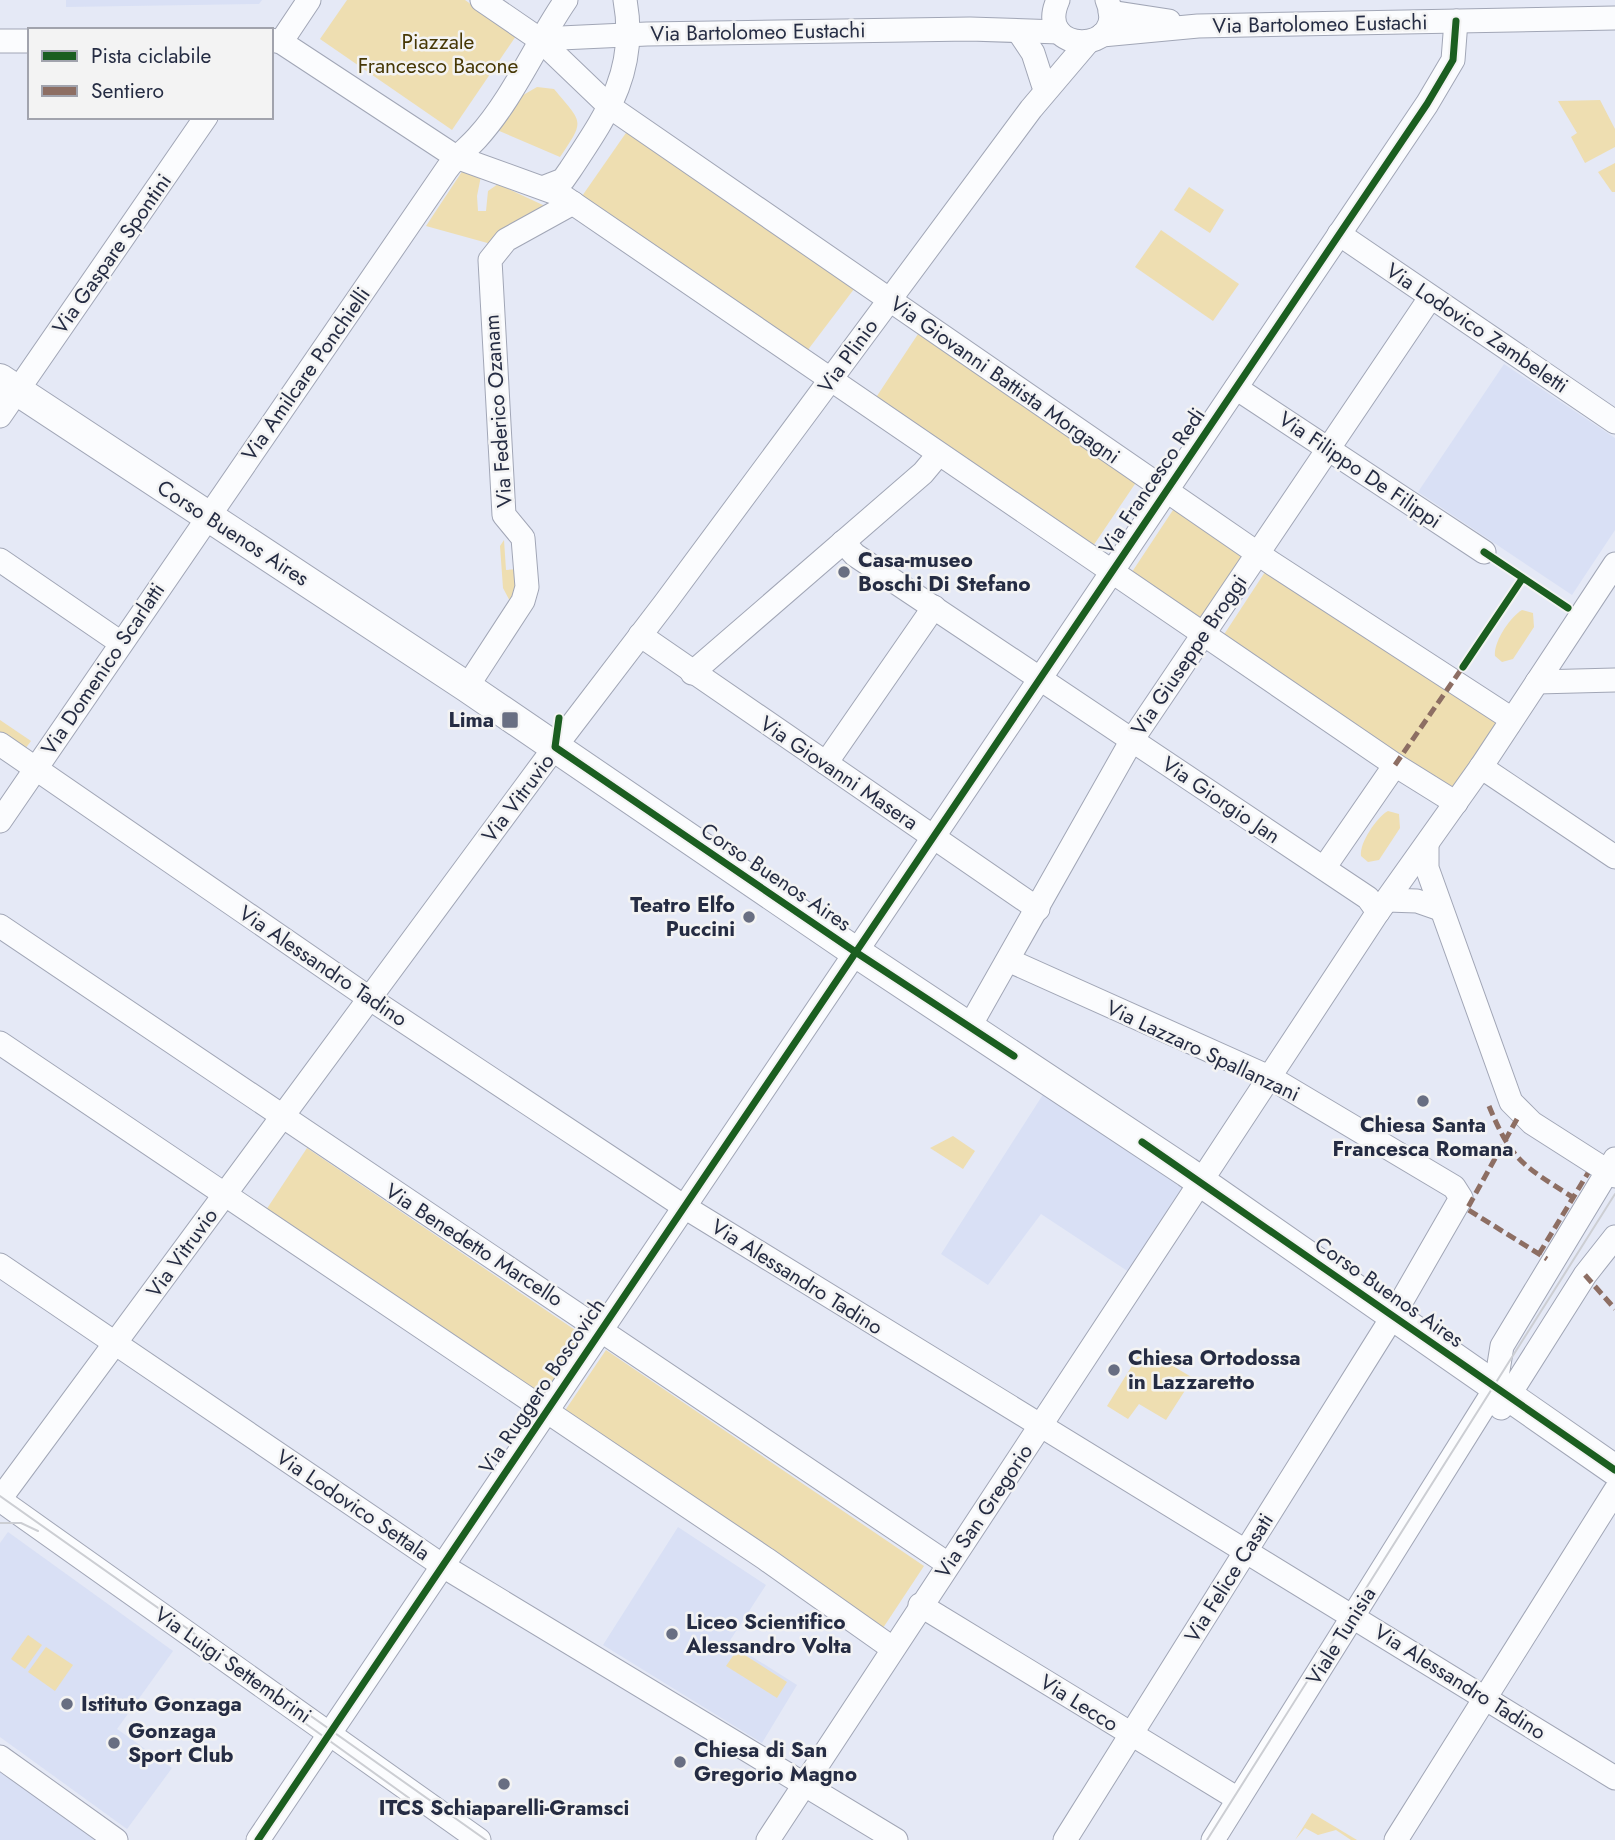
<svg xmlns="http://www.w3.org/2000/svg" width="1615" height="1840" font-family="Jost,sans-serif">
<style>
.built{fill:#d9e0f5}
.green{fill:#eedeb1}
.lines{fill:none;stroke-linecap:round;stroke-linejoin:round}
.minor-casing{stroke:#a1a6b6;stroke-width:25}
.major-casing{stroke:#a1a6b6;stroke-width:32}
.minor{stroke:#fbfcfe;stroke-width:23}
.major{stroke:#fbfcfe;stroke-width:30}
.tram{stroke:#ccced3;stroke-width:2}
.quiet{stroke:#8d6e63;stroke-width:5;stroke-dasharray:10 5;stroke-linecap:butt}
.cycleway-casing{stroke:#f3f3f3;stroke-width:11}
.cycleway{stroke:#1b5e20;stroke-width:7}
.poi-dot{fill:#686e82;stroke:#f3f3f3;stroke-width:2.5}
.labels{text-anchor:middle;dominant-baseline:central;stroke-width:5;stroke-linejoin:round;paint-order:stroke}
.street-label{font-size:21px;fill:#252c43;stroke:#f3f3f3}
.park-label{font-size:21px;fill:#473805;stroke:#f3f3f3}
.poi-label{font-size:21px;font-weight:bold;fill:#252c43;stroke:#f3f3f3;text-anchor:start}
</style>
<rect width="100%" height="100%" fill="#e5e9f6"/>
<!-- built -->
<g class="built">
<path d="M 66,0 L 262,0 L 259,4 L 66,7 Z"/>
<path d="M 1504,364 L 1615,438 L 1615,530 L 1572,595 L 1418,492 Z"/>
<path d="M 1051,1082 L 1202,1183 L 1138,1278 L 1041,1214 L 988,1285 L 941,1254 Z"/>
<path d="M 678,1527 L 766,1585 L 729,1642 L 797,1685 L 762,1743 L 603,1645 Z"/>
<path d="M 8,1532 L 173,1651 L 117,1729 L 172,1768 L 127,1829 L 0,1737 L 0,1543 Z"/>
<path d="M 0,1759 L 116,1840 L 0,1840 Z"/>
</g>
<!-- green -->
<g class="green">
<path d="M 347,0 L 465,0 L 516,36 L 452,130 L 320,39 Z"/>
<path d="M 537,87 L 554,89 C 582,123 586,119 560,157 L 497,130 L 518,98 Z"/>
<path d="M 1600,100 L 1615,129 L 1615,147 L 1585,163 L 1571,137 L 1577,133 L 1558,101 Z"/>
<path d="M 628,130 L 854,289 L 804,355 L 580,199 Z"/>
<path d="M 1615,163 L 1615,192 L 1612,192 L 1598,172 Z"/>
<path d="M 463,170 L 481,176 L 477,196 L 478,211 L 486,211 L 488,191 L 498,184 L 545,206 L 491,244 L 426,226 Z"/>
<path d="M 1189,187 L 1224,210 L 1210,233 L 1174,210 Z"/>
<path d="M 1161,230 L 1239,284 L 1213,321 L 1135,267 Z"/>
<path d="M 918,334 L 1137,481 L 1091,549 L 873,402 Z"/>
<path d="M 1175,507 L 1245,554 L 1200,622 L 1130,575 Z"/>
<path d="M 504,540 L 506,570 L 517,569 L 523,587 L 512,605 L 503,588 L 500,546 Z"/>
<path d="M 1267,569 L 1503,719 L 1451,795 L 1223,636 Z"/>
<path d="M 1522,610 L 1533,613 L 1534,627 L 1513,659 L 1502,662 L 1495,656 C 1493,642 1511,616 1522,610 Z"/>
<path d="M 0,720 L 31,741 L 22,753 L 0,738 Z"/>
<path d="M 1388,811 L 1399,814 L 1400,828 L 1379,860 L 1368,862 L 1361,856 C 1359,843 1377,817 1388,811 Z"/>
<path d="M 953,1136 L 975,1151 L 963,1169 L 930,1148 Z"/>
<path d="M 307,1148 L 584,1336 L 543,1397 L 266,1210 Z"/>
<path d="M 1143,1348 L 1193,1378 L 1166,1420 L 1139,1404 L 1128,1419 L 1107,1406 Z"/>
<path d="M 606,1350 L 924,1566 L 883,1628 L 564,1412 Z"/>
<path d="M 28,1635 L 42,1645 L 25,1669 L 11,1659 Z"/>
<path d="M 46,1647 L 73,1665 L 55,1691 L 28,1672 Z"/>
<path d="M 737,1650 L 787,1682 L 777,1698 L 726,1666 Z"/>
<path d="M 1312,1813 L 1357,1840 L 1351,1840 L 1336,1830 L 1318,1835 L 1305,1828 L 1295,1840 Z"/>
</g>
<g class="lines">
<defs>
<g id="minor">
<path d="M 482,0 L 539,39 L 610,107 L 1273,564 L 1507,716 L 1509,724"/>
<path d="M 1058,0 C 1033,56 1131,55 1107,0"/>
<path d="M 1110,12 L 1169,21"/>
<path d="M 1019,32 L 1033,53 L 1043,84"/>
<path d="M 1102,35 L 1198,26 L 1615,18"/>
<path d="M 539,39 L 647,34 L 970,29 L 1059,32"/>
<path d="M 271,40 L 281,42 L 456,157 L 561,195 L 1395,765 L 1456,803"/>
<path d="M 0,41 L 30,41"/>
<path d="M 281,42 L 309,0"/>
<path d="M 545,187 L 563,180 L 570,170 C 607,114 638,71 625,0"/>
<path d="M 1339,234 L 1615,422"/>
<path d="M 1236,388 L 1484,552"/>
<path d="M 0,416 L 206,117"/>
<path d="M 843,542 L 855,555 L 1368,898 L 1378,912"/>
<path d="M 0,560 L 121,643"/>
<path d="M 640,635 L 1038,909"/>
<path d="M 692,673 L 923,473 L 938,455"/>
<path d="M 1537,682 L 1615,680"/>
<path d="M 467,687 L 523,601 L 527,587 L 523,538 L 504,515 L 490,260 L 506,240 L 573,203"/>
<path d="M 0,744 L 372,1000 L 683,1206 L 1615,1778"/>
<path d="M 826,763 L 934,607"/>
<path d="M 1481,767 L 1615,857"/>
<path d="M 0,821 L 447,169 C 456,157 467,149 477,138 C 514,97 535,45 566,0"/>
<path d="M 1427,846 L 1427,868 L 1511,1102 L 1532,1123 L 1615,1176"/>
<path d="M 1324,868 L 1395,765"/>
<path d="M 1387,900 L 1417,901 L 1440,909"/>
<path d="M 0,926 L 948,1564"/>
<path d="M 1008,960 L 1271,1078 L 1454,1187 L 1461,1198 L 1393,1316 L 1065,1840"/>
<path d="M 970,1026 L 1132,740 L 1430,298"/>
<path d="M 0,1043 L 766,1559 L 892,1648"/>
<path d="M 0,1265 L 443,1566 L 896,1840"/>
<path d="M 1501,1408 L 1585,1275 L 1615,1237"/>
<path d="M 0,1499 L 555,747 L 665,603 L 1031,109 L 1087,43"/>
<path d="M 0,1500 L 479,1840"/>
<path d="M 920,1605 L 1238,1799"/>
<path d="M 0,1757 L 116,1840"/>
<path d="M 258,1840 L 1427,104 L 1453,60 L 1456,21"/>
<path d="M 768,1840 L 1378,912 L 1481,767 L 1615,564"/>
<path d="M 1213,1840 L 1495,1389 L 1502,1346 L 1615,1159"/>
<path d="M 1396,1840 L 1615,1491"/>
</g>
<path id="major" d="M 0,379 L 467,687 L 854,951 L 1187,1172 L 1615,1470"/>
</defs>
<!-- minor casing -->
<use href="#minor" class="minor-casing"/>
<!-- major casing -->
<use href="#major" class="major-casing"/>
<!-- minor -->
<use href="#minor" class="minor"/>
<!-- major -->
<use href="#major" class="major"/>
<!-- tram -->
<g class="tram">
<path d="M 0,1496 L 486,1840"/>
<path d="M 0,1523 L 21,1523 L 38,1531"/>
<path d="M 270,1698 L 409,1798"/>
<path d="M 1207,1840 L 1615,1194"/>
</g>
<!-- quiet -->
<g class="quiet">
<path d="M 1395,765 L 1467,661"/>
<path d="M 1489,1106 C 1512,1162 1524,1166 1574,1198"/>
<path d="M 1517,1119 L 1467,1209 L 1547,1259"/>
<path d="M 1539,1254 L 1588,1173"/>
<path d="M 1585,1275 L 1615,1309"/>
</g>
<defs>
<g id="cycleway">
<path d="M 1484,552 L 1568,608"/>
<path d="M 1463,667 L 1522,579"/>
<path d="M 559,718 L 555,747 L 854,951 L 1014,1056"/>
<path d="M 1142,1142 L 1615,1470"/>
<path d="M 258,1840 L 1427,104 L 1453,60 L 1456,21"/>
</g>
</defs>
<!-- cycleway casing -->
<use href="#cycleway" class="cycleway-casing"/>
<!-- cycleway -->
<use href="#cycleway" class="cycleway"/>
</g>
<!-- markers -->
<g class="poi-dot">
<circle cx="844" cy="572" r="7"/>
<rect x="501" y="711" width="18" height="18" rx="3.5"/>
<circle cx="749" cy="917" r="7"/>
<circle cx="1423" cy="1101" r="7"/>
<circle cx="1114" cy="1370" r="7"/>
<circle cx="672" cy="1634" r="7"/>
<circle cx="67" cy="1704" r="7"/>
<circle cx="114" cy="1743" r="7"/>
<circle cx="680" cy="1762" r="7"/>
<circle cx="504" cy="1784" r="7"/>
</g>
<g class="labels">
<!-- street labels -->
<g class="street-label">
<text transform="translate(1320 24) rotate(-1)">Via Bartolomeo Eustachi</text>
<text transform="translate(758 32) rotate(-1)">Via Bartolomeo Eustachi</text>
<text transform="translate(112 254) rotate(-55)">Via Gaspare Spontini</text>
<text transform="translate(1477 328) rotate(34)">Via Lodovico Zambeletti</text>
<text transform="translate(848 356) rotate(-54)">Via Plinio</text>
<text transform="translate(306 374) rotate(-55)">Via Amilcare Ponchielli</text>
<text transform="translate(1005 380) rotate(35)">Via Giovanni Battista Morgagni</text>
<text transform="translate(498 411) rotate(-94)">Via Federico Ozanam</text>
<text transform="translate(1360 470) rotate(34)">Via Filippo De Filippi</text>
<text transform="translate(1152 481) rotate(-56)">Via Francesco Redi</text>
<text transform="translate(233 533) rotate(33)">Corso Buenos Aires</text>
<text transform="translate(1189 655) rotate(-56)">Via Giuseppe Broggi</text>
<text transform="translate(103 669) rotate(-56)">Via Domenico Scarlatti</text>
<text transform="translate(839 773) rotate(34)">Via Giovanni Masera</text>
<text transform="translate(518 798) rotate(-53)">Via Vitruvio</text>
<text transform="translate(1221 800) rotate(34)">Via Giorgio Jan</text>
<text transform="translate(776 877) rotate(34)">Corso Buenos Aires</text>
<text transform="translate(323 966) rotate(34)">Via Alessandro Tadino</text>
<text transform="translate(1203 1051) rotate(25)">Via Lazzaro Spallanzani</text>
<text transform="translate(474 1245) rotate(33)">Via Benedetto Marcello</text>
<text transform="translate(182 1253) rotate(-54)">Via Vitruvio</text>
<text transform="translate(797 1277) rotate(32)">Via Alessandro Tadino</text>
<text transform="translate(1389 1292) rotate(35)">Corso Buenos Aires</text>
<text transform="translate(542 1386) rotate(-56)">Via Ruggero Boscovich</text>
<text transform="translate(353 1505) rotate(34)">Via Lodovico Settala</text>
<text transform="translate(984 1511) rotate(-56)">Via San Gregorio</text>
<text transform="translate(1229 1578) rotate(-58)">Via Felice Casati</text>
<text transform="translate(1341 1636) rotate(-58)">Viale Tunisia</text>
<text transform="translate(233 1665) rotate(35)">Via Luigi Settembrini</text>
<text transform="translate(1460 1682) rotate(32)">Via Alessandro Tadino</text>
<text transform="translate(1079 1703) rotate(32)">Via Lecco</text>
</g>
<!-- park labels -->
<g class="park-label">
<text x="438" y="42">Piazzale<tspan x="438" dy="24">Francesco Bacone</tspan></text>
</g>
<!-- poi labels -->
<g class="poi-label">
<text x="858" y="560">Casa-museo<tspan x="858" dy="24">Boschi Di Stefano</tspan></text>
<text x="494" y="720" text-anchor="end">Lima</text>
<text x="735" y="905" text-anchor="end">Teatro Elfo<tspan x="735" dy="24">Puccini</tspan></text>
<text x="1423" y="1125" text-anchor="middle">Chiesa Santa<tspan x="1423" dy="24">Francesca Romana</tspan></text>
<text x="1128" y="1358">Chiesa Ortodossa<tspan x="1128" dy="24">in Lazzaretto</tspan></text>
<text x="686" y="1622">Liceo Scientifico<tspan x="686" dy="24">Alessandro Volta</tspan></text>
<text x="81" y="1704">Istituto Gonzaga</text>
<text x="128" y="1731">Gonzaga<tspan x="128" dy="24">Sport Club</tspan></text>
<text x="694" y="1750">Chiesa di San<tspan x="694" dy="24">Gregorio Magno</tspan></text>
<text x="504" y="1808" text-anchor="middle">ITCS Schiaparelli-Gramsci</text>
</g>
</g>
<!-- legend -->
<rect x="28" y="28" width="245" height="91" fill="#f3f3f3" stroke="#a1a3ad" stroke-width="2"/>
<rect x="42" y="51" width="35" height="10" fill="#1b5e20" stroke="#a1a3ad" stroke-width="2"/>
<text x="91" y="63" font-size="21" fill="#252c43">Pista ciclabile</text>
<rect x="42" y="86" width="35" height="10" fill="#8d6e63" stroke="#a1a3ad" stroke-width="2"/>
<text x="91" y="98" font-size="21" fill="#252c43">Sentiero</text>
</svg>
